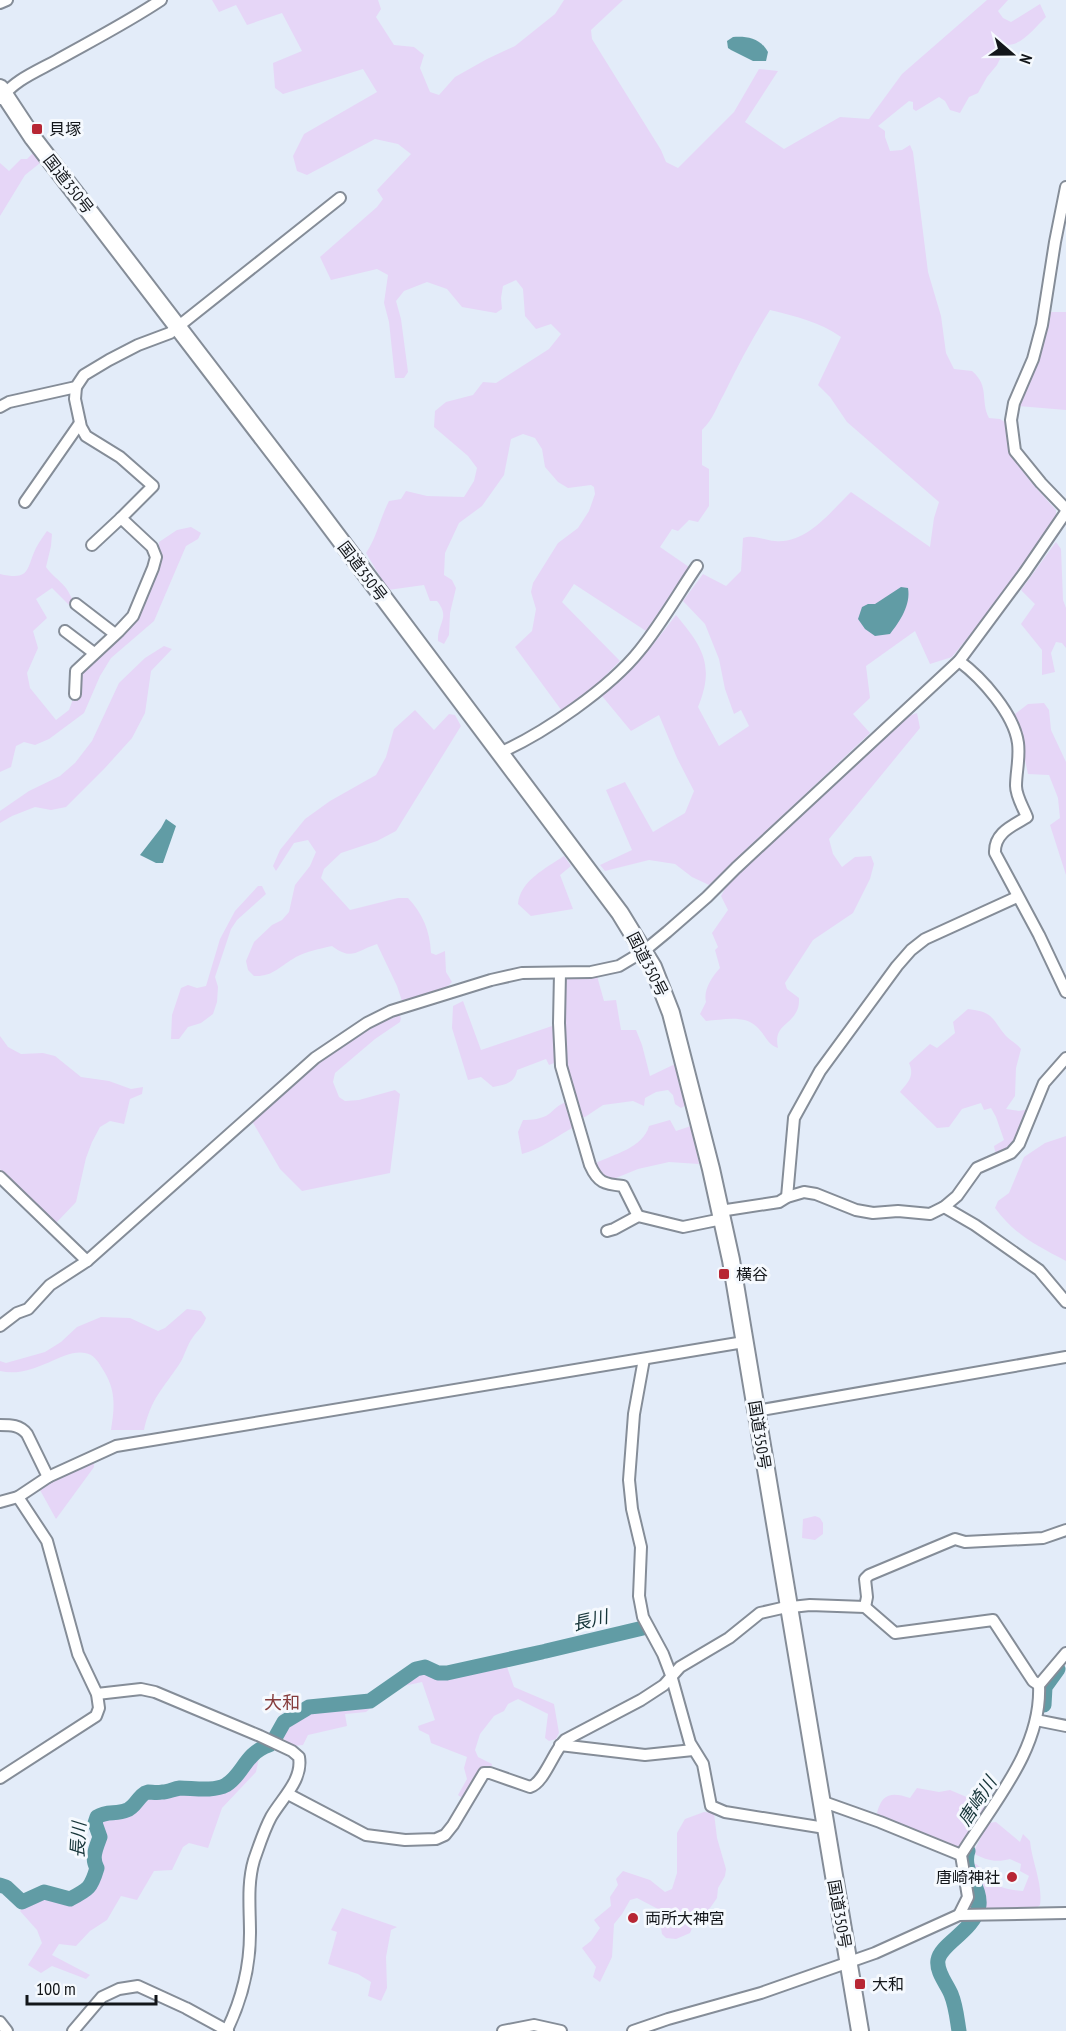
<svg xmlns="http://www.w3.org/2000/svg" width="1066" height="2031" font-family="'PT Sans Narrow','Noto Sans JP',sans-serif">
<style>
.green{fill:#e6d6f7}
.water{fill:#619ca5}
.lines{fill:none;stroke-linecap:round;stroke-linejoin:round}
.river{stroke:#619ca5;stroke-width:15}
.minor-casing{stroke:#858d98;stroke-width:14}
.highway-casing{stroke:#858d98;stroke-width:20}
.minor{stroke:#fff;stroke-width:10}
.highway{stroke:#fff;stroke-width:16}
.poi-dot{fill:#b72634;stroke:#f5f9fe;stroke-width:2}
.labels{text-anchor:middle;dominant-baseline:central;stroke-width:6;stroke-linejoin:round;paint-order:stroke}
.poi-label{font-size:16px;fill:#13161a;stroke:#f5f9fe;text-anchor:start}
.street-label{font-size:16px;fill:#13161a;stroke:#f5f9fe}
.water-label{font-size:18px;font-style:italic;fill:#153438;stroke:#f5f9fe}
.neighbourhood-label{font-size:18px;fill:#853c3c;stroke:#f5f9fe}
</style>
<rect width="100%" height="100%" fill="#e3ecf9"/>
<!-- green -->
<g class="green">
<path d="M 212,0 L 378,0 L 381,9 L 376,17 L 394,45 L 414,47 L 424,55 L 420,68 L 430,92 L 439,95 L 455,77 L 487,59 L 515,46 L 555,14 L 564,0 L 623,0 L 591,30 L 592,39 L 661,150 L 666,162 L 678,168 L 734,112 L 759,69 L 778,71 L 745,122 L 784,149 L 840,117 L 869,119 L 902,74 L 987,0 L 1008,0 L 998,11 L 1003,18 L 1011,22 L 1040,4 L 1046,17 C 1035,27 1023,45 1007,45 L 997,65 L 987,77 L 978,93 L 969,97 L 960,113 L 950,110 L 945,101 L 939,97 L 916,111 L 913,109 L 913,102 L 909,101 L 878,126 L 885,131 L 885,137 L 890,151 L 902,150 L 910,145 L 913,152 L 928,272 L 941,316 L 946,353 L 954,369 L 972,371 C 990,386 980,401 989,418 L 1000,419 L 1006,423 C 1010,465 1030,480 1056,510 L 1056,518 L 998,600 L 952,657 L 930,664 L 915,631 L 866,666 L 870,698 L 853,714 L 870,733 L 709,885 L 692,877 L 675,864 L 649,860 L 605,871 L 600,865 L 632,850 L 606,790 L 625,782 L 653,832 L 685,813 L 694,791 L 677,758 L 659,715 L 631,731 L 602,696 L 652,646 L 676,615 C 703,647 715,666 698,707 L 719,746 L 749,726 L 741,710 L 734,714 L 725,689 L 719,659 L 705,624 L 683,601 L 703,574 L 726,586 L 741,571 L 743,538 C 753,534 764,540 775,541 C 807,544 830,512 851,492 L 930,547 L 934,518 L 939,502 L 847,422 L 830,397 L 818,385 L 841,337 C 820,322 795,316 770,310 C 753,337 738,365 724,394 C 716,408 714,418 702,430 L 702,465 L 709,469 L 709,506 L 698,522 L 689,520 L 678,531 L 672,529 L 660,547 L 689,567 L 646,631 L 574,584 L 562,602 L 620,661 L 593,688 L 562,711 L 515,647 L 532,631 L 536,609 L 531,592 L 533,583 L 558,543 L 578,528 L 589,511 L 595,494 L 594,487 L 591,485 L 568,488 L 558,482 L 545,467 L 542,449 L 535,438 L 523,434 L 511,439 L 504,475 L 482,506 L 459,523 L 445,553 L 444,575 L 452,580 L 456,588 L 450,613 L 449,635 L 444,644 L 438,641 C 437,623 451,618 437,601 L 430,601 L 424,585 L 388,590 L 366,553 C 377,537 380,518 389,501 L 401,499 L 406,491 L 427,496 L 464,497 L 474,481 L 477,468 L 468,456 L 434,427 L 435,411 L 446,402 L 473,395 L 483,382 L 496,383 L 549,349 L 561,334 L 551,324 L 536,329 L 525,316 L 523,289 L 516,280 L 503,286 L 501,298 L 502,309 L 496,313 L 462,307 L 447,289 L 427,282 L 404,291 L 396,301 L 401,319 L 408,372 L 404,378 L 395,378 L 389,322 L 384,303 L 388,275 L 377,269 L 331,280 L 320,257 L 377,207 L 383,199 L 377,190 L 411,154 L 398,144 L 375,139 L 307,175 L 297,171 L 293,156 L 304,134 L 377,92 L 363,69 L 283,94 L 275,88 L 273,63 L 302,51 L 282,13 L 247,25 L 236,5 L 219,12 Z"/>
<path d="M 33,153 L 40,163 L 25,175 L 0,216 L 0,163 L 9,171 L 21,159 L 27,159 Z"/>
<path d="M 1048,312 L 1066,312 L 1066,410 L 1018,406 Z"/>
<path d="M 191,527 L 201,533 L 198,539 L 186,546 L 154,621 L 111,658 L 100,676 L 84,713 L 49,739 L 35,745 L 24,742 L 16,746 L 11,767 L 0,772 L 0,574 C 31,581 26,569 36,548 C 39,542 43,537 47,531 L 52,534 L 51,546 L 46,567 C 57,582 65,581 73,601 L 69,605 L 52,588 L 36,599 L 47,618 L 33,631 L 38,648 L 27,673 L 30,688 L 56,720 L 69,710 L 84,669 L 128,626 L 146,599 L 157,572 L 159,542 L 177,530 Z"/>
<path d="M 1056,542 L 1061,549 L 1063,600 L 1066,608 L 1066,648 L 1062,643 L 1056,642 L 1051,653 L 1055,672 L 1042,675 L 1042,650 L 1021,624 L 1035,604 L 1021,590 Z"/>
<path d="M 164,646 L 172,649 L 151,671 L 145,713 L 132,738 L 104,769 L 66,807 L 51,810 L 35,807 L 12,816 L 0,823 L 0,811 L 29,791 L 60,776 L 75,763 L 92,741 L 119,683 L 145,658 Z"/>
<path d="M 1044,703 L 1049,710 L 1051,730 L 1066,762 L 1066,875 L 1050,825 L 1060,818 L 1058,798 L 1049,775 L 1028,774 L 1015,714 L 1028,704 Z"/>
<path d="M 415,710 L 434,730 L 449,714 L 455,715 L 461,726 L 396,831 L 377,841 L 341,853 L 324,869 L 321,878 L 350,910 L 398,898 L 408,898 C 423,914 430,931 431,953 L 436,955 L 445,951 L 446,972 L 452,982 C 442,993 416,1002 402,1001 L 397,986 L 377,944 C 356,951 352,961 332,946 C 319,949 307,951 296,957 C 280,966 273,977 254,976 L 248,970 L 246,961 L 254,942 L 272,925 L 282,920 L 289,912 L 295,885 L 310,866 L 316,852 L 308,840 L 294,843 L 276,871 L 273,866 L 280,850 L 305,819 L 330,801 L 376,775 L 386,757 L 394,729 Z"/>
<path d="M 917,713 L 920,728 L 829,839 L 833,854 L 842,867 L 855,857 L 871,856 L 874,864 L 870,879 L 853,913 L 813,940 L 785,983 L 787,989 L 799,998 C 799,1001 799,1005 798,1008 C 792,1026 773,1024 778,1048 C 767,1044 766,1036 758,1028 C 745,1014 723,1020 706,1021 L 700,1014 L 706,1002 C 703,990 712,977 720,968 L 715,950 L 718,947 L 712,933 L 728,910 L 721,896 L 729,881 L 906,717 Z"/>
<path d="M 564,856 L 571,866 L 560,875 L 573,909 L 531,916 L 518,904 C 520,881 546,868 564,856 Z"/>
<path d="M 258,886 L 262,886 L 266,894 L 237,920 L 231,929 L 215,977 L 218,987 L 217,1002 L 213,1014 L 201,1023 L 188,1027 L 179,1039 L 171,1039 L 172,1015 L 181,988 L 188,985 L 197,988 L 206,986 L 220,939 L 235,911 Z"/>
<path d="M 597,976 L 604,1001 L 616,1000 L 621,1030 L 636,1030 L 642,1045 L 650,1076 L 675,1064 L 686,1105 L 681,1108 L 675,1104 L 673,1095 L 668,1090 L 656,1092 L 645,1098 L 644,1106 L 633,1101 L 603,1105 L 585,1117 L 581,1117 L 565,1063 L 562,1015 L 564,977 Z"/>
<path d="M 463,1001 L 481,1050 L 555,1025 L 559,1061 L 549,1065 L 546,1059 L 517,1070 C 515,1083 505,1085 493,1087 L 481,1077 L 468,1080 L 452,1028 L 453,1006 Z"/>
<path d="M 968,1009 C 994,1012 991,1018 1006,1036 C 1011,1041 1016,1043 1021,1049 L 1016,1068 L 1015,1096 L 1006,1109 L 1019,1111 L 1029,1109 C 1021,1129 1018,1148 996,1156 L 994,1146 L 1004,1140 L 996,1117 L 991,1108 L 984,1110 L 981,1103 L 962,1109 L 949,1127 L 937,1128 L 900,1092 C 908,1082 915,1076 909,1063 L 930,1044 L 937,1048 L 955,1033 L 953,1022 Z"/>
<path d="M 399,1014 L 401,1018 L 400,1022 L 375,1039 L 335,1073 L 333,1082 L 339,1097 L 345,1101 L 359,1100 L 395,1090 L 400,1094 L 390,1173 L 302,1191 L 280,1169 L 252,1121 C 290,1088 326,1053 370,1028 C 379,1023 388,1017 399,1014 Z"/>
<path d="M 0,1036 L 8,1047 L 21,1054 L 43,1053 L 55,1056 L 81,1077 L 109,1081 L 131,1089 L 143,1087 L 142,1094 L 130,1099 L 124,1124 L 110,1121 L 100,1127 L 92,1142 L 86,1158 L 76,1202 L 56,1223 L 0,1169 Z"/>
<path d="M 566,1102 L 574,1127 C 557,1136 541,1149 522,1154 L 518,1132 L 523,1120 C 532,1120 542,1119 549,1114 C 555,1109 558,1105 566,1102 Z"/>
<path d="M 670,1120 L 676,1131 L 691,1126 L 699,1164 L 669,1162 L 638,1169 L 611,1180 C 602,1176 598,1173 596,1163 C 614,1154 643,1148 649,1126 Z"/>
<path d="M 1066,1136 L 1066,1261 C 1036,1245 1016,1236 995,1208 L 998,1201 L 1009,1193 L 1024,1157 L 1045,1143 Z"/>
<path d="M 187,1309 L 201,1311 L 206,1318 C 203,1327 198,1330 193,1337 C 187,1345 185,1355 180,1363 C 163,1389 151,1398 144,1430 L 111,1430 C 115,1406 116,1389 102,1368 C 98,1361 93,1354 85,1353 C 63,1348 34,1379 0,1371 L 0,1361 L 6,1363 L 45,1352 L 61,1342 L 77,1327 L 101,1317 L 130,1318 L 158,1331 L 165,1328 Z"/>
<path d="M 91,1463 L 94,1464 L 94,1467 L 56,1519 L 40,1490 L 62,1476 Z"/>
<path d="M 815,1516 L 820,1518 L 823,1523 L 823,1534 L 815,1540 L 802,1538 L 803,1519 Z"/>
<path d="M 506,1664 L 514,1687 L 554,1704 L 559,1733 L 556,1739 L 549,1741 L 545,1738 L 548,1714 L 518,1699 L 508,1704 L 504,1711 L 494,1716 L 480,1734 L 475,1750 L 478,1757 L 492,1764 L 491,1770 L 465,1800 L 458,1795 L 467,1779 L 464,1768 L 467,1757 L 431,1743 L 429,1735 L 419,1730 L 418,1726 L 435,1720 L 422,1682 L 399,1687 L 386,1695 L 366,1712 L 345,1714 L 347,1726 L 308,1735 L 303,1745 L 293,1746 L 283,1738 L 281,1732 L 287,1723 L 312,1710 L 370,1704 L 419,1671 C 430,1669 439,1677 451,1676 C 469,1674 488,1668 506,1664 Z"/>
<path d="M 253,1756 L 259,1758 L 256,1772 L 222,1808 L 208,1848 L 189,1843 L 183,1847 L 172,1870 L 154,1871 L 137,1900 L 121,1896 L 107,1920 L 90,1931 L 76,1946 L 59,1944 L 52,1955 L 90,1975 L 86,1979 L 52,1966 L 41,1973 L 28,1965 L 42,1943 L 37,1930 L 20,1911 L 27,1903 L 45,1895 L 71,1902 L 90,1893 L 97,1884 L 100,1867 L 97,1860 L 103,1836 L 99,1826 L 99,1821 L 104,1816 L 131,1812 L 144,1798 L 181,1791 L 222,1791 L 232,1786 Z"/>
<path d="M 917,1788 L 939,1792 L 950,1790 L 983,1804 L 985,1809 L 962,1847 L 956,1848 L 881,1817 L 877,1813 C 882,1793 892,1792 910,1798 Z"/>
<path d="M 704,1812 L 714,1813 L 717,1838 L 726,1869 L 725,1876 L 718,1888 L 717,1898 L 710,1908 L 696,1919 L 690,1933 L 676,1939 L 666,1938 L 662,1934 L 658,1909 L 637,1898 L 630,1900 L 622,1914 L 614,1924 L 612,1957 L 600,1982 L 593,1977 L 596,1967 L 582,1948 L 591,1941 L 600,1928 L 594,1920 L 611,1906 L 610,1897 L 618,1885 L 616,1879 L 623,1871 L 650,1880 L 665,1892 L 672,1889 L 677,1873 L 677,1833 L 685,1819 Z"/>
<path d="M 996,1822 L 1020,1842 L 1023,1834 L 1030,1841 C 1032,1863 1043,1883 1040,1905 L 1033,1910 L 969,1912 L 971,1887 L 976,1877 L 970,1864 L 976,1864 L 984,1870 C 986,1886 1009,1890 1023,1891 L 1029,1876 L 1020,1871 L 1021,1864 L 1010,1859 C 996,1863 985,1860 973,1853 L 988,1823 Z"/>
<path d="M 342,1908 L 397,1927 L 391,1930 L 386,1957 L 387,1988 L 381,2001 L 368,1996 L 371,1982 L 358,1974 L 328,1964 L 337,1932 L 331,1930 Z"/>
</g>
<!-- water -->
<g class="water">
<path d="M 733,37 C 747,36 760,38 768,52 L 766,61 L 753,61 L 731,50 L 728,48 L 727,41 Z"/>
<path d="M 901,587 L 908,588 C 911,605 900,621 890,634 L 875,636 L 865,629 L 858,619 L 862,607 L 868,604 L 875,604 Z"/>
<path d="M 166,819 L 176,826 L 163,863 L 156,863 L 140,855 L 161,828 Z"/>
</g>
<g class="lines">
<!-- river -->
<g class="river">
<path d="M 546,1651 L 643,1628"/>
<path d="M 1044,1705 L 1045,1687 L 1058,1669"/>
<path d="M 275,1738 L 284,1722 L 309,1707 L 370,1701 L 416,1669 L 425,1667 L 438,1673 L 447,1673 L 542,1652"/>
<path d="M 0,1885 L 6,1887 L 22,1902 L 44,1892 L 70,1899 C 89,1889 91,1888 97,1868 C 91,1858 96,1848 100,1837 L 95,1823 L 97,1817 C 107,1810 116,1815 127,1810 C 136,1807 139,1794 148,1792 C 152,1792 157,1793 162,1792 C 168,1792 173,1789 180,1788 C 193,1788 213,1792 226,1785 C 244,1774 244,1754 269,1745"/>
<path d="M 959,2031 C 957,2019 956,2006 951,1994 C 947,1984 936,1972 938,1960 C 941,1943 975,1931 979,1905 C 981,1886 961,1870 968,1851"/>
</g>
<defs>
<g id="minor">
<path d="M 0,3 L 7,0"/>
<path d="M 1,99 C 13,80 40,70 59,59 C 93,40 128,22 161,0"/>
<path d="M 1066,187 L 1055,242 L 1042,325 L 1033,359 L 1014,403 L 1011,420 L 1015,451 L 1041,483 L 1066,509"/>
<path d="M 0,407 L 9,402 L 76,387 L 84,375 L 109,360 L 138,345 L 170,333 L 340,198"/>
<path d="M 25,502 L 80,423"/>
<path d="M 92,545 L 121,518"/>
<path d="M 76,604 L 115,634"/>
<path d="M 65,631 L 94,653"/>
<path d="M 959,661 C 982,678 1014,714 1018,743 C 1020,758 1016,772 1016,786 C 1016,796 1023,807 1027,817 C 1012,826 994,833 995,853 L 1039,935 L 1066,992"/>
<path d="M 75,694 L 76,671 L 119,631 L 133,616 L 153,568 L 156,557 L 152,547 L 121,518 L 153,486 L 120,457 L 86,436 L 81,427 L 75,399 L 76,387"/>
<path d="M 499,753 C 543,734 610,688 640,650 C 661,624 678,594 697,566"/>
<path d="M 560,973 L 559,1023 L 561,1066 L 590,1165 C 598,1183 604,1184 623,1186 L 638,1216"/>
<path d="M 0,1177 L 87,1261"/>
<path d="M 787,1197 L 794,1118 L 820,1071 L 897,966 L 911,950 L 925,939 L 1017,897"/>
<path d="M 944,1207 L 975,1225 L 1039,1270 L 1066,1302"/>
<path d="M 720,1211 L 779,1202 L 787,1197 L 804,1192 L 816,1194 L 856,1210 L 873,1213 L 898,1211 L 930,1214 L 944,1207 L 957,1196 L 977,1168 L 1011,1153 L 1019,1144 L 1044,1083 L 1066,1058"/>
<path d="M 607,1231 L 614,1229 L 638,1216 L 683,1227 L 722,1219"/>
<path d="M 0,1326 L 17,1313 L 28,1309 L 50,1285 L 87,1261 L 315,1058 L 367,1023 L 391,1011 L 491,980 L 522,973 L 591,972 L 619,966 L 644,951 L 667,932 L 707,897 L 736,868 L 959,661 L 1025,572 L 1066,512"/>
<path d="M 644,1359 L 634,1414 L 629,1480 L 632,1509 L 641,1547 L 639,1596 L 643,1617 L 663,1654 L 671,1675 L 690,1743 L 703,1764 L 711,1806 L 725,1812 L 825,1828"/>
<path d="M 756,1411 L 1066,1357"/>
<path d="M 0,1425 C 11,1425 20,1425 27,1434 L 48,1477"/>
<path d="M 0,1502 L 18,1497 L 48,1477 L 116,1446 L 744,1342"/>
<path d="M 865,1607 L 867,1597 L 865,1579 L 869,1575 L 955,1539 L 965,1542 L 1043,1538 L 1066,1530"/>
<path d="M 97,1694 L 141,1689 L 155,1692 L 260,1736 L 292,1751 L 299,1757 C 303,1780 282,1798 271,1817 C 264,1830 259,1846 254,1860 C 247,1884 250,1908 250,1933 C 250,1966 241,2001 227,2030"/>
<path d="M 1036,1720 L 1066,1726"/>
<path d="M 560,1745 L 645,1755 L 693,1750"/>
<path d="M 0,1778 L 96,1716 L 99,1708 L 97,1694 L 78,1654 L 47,1541 L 18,1497"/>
<path d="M 288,1794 L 366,1835 L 405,1840 L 436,1839 L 445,1835 L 453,1825 L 484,1773 L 490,1773 L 530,1787 C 544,1783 553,1752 565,1740 L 641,1700 L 664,1685 L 680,1667 L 729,1638 L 760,1613 L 782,1608 L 810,1605 L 865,1607 L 895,1633 L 993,1620 L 1033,1681 L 1039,1685"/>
<path d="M 821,1801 L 880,1822 L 961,1855"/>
<path d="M 959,1915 L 968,1897 L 961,1855 C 993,1803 1042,1749 1039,1685 L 1066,1653"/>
<path d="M 0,2022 L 7,2031"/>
<path d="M 73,2031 L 102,1997 L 119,1989 L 138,1986 L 186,2008 L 228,2031"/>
<path d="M 503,2031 L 534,2025 L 561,2031"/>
<path d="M 633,2031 L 668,2019 L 761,1993 L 875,1953 L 959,1915 L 1066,1913"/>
</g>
<path id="highway" d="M 0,88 L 33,138 L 311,501 L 620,913 L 653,967 L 671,1013 L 711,1169 L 731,1260 L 860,2031"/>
</defs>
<!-- minor casing -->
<use href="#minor" class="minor-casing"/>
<!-- highway casing -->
<use href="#highway" class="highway-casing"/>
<!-- minor -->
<use href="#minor" class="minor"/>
<!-- highway -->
<use href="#highway" class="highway"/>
</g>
<!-- markers -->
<g class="poi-dot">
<rect x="31" y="123" width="12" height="12" rx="3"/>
<rect x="718" y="1268" width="12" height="12" rx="3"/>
<circle cx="1012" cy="1877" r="6"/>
<circle cx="633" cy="1918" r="6"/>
<rect x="854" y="1978" width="12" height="12" rx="3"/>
</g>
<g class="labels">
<!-- poi labels -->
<g class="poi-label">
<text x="49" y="129">貝塚</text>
<text x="736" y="1274">横谷</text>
<text x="1000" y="1877" text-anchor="end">唐崎神社</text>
<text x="645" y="1918">両所大神宮</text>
<text x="872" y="1984">大和</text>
</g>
<!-- street labels -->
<g class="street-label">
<text transform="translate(69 184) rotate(52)">国道350号</text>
<text transform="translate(363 571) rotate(53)">国道350号</text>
<text transform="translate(648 964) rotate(63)">国道350号</text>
<text transform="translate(760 1435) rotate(81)">国道350号</text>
<text transform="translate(840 1914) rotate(80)">国道350号</text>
</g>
<!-- water labels -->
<g class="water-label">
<text transform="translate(590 1620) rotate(-13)">長川</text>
<text transform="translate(977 1801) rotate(-57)">唐崎川</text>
<text transform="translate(78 1840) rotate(-87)">長川</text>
</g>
<!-- neighbourhood labels -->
<g class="neighbourhood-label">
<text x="282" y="1702">大和</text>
</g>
</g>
<!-- north arrow -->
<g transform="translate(1012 54) rotate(110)" stroke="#f5f9fe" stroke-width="4.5" paint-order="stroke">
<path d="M0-4.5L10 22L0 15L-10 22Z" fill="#13161a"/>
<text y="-9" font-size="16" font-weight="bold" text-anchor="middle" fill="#13161a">N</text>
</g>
<!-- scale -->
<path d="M27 1995v9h129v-9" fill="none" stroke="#13161a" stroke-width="3"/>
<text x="36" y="1995" font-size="18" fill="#13161a" stroke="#f5f9fe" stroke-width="4.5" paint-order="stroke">100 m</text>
</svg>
